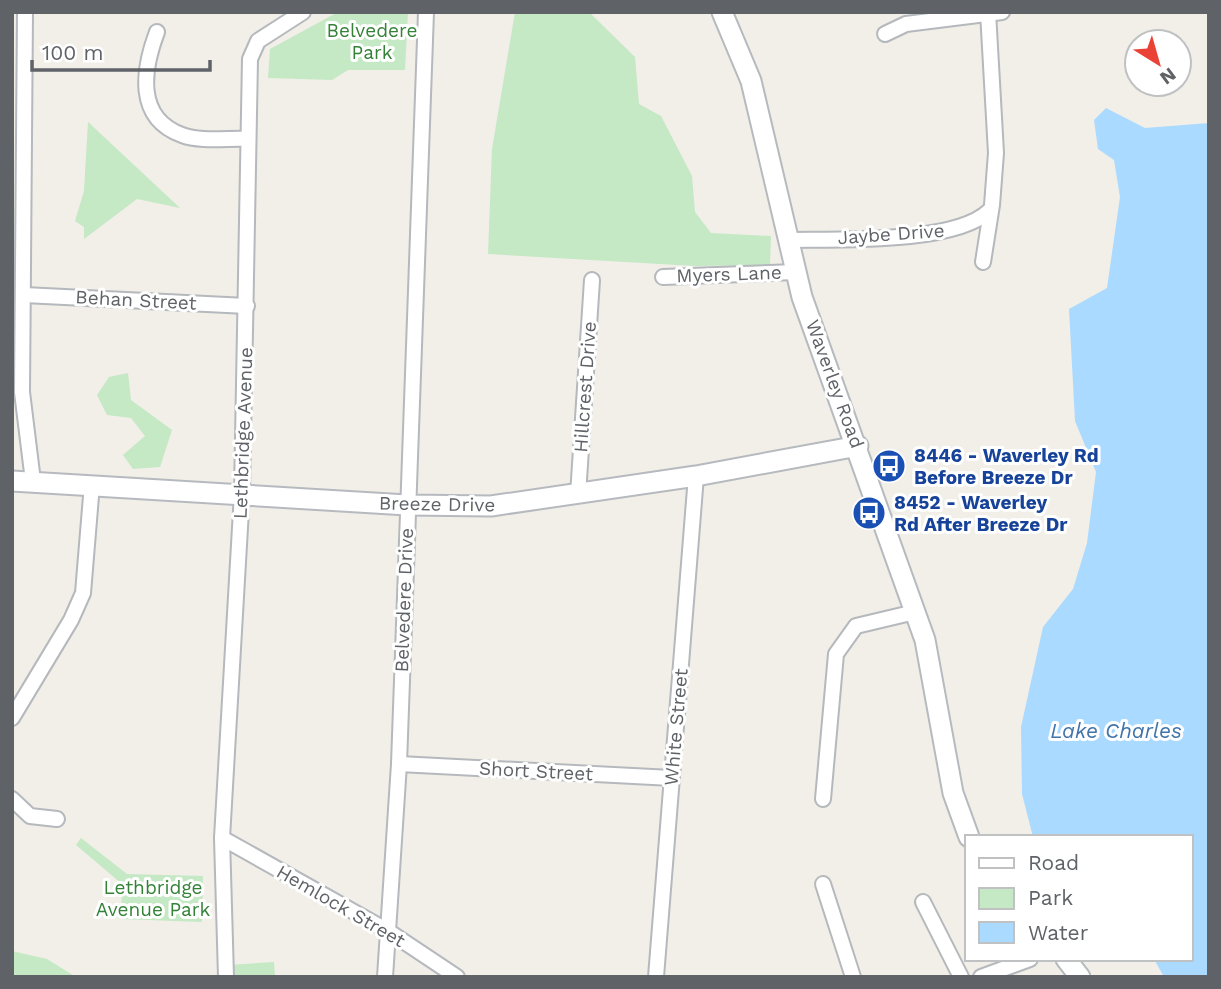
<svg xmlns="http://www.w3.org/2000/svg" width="1221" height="989" font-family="'Work Sans',sans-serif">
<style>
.green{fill:#c5e8c5}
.water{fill:#aadaff}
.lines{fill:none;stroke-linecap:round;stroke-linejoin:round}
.street-casing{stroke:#b5b8bc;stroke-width:18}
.secondary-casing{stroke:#b6babf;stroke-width:23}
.street{stroke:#fff;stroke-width:14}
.secondary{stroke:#fff;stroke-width:19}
.labels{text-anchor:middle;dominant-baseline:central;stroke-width:6;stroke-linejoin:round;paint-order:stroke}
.park-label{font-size:19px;fill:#348238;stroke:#fff}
.street-label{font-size:19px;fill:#5f6368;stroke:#fff}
.transit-label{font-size:19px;font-weight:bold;fill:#164399;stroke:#fff;text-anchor:start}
.water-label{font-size:21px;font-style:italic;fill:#4174aa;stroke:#fff}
</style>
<rect width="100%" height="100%" fill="#f1efe8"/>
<!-- green -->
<g class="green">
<path d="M 338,12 L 408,12 L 405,70 L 348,70 L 332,80 L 268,78 L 270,49 Z"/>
<path d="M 515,12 L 589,12 L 635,57 L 639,104 L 661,116 L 692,176 L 695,212 L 711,233 L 771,236 L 770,265 L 695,266 L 488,254 L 492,149 Z"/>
<path d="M 88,122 L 180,208 L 137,199 L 84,239 L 84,227 L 75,221 L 84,191 Z"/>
<path d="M 128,373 L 131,400 L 172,430 L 160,467 L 133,469 L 123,455 L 145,436 L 131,418 L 107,415 L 97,395 L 109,377 Z"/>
<path d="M 81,838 L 127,874 L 203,876 L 202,922 L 121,919 L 122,884 L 76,845 Z"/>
<path d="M 12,951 L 47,959 L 76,977 L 12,977 Z"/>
<path d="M 274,962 L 275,977 L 231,977 L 230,965 Z"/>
</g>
<!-- water -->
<path class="water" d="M 1106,108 L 1145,128 L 1209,123 L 1209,977 L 1164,977 L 1154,959 L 1191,959 L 1191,837 L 1033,837 L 1022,794 L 1021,727 L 1043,627 L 1073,589 L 1087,543 L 1096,472 L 1075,421 L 1069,309 L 1107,288 L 1120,197 L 1114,160 L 1098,149 L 1094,120 Z"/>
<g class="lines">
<defs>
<g id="street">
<path d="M 25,12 L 22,392 L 33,481"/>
<path d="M 157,32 C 143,69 135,118 182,135 C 200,142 228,138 248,139"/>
<path d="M 885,34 L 906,24 L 1002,12"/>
<path d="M 787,240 C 836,239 955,244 989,211"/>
<path d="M 983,262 L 992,205 L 996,153 L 988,12"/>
<path d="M 663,277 L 796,272"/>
<path d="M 24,295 L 247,306"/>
<path d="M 578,495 L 592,280"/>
<path d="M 12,718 L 71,620 L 83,593 L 92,484"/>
<path d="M 399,764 L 672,778"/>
<path d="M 12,799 L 30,816 L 57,819"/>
<path d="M 823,799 L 836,654 L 856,626 L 915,612"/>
<path d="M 222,838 L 388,931 L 457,977"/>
<path d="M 823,884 L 853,977"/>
<path d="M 923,902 L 961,977"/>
<path d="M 226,977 L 222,838 L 242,493 L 250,59 L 258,41 L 303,12"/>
<path d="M 385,977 L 399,764 L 426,12"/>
<path d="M 656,977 L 696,476"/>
<path d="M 981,977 L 1030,959"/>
</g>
<g id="secondary">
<path d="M 722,12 L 751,81 L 802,297 L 925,640 L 953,793 L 969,837"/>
<path d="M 12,481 L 407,505 L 491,506 L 696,476 L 858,446"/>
<path d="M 1066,959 L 1080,977"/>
</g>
</defs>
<!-- street casing -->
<use href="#street" class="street-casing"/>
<!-- secondary casing -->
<use href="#secondary" class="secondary-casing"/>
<!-- street -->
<use href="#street" class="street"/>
<!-- secondary -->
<use href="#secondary" class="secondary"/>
</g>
<!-- icons -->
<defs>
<symbol id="bus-disc" viewBox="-11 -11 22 22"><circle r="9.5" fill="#1a4fb4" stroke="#fff"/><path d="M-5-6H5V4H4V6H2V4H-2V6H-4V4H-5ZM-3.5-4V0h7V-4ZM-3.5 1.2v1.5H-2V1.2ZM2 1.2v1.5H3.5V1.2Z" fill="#fff"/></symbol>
</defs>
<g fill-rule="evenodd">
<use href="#bus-disc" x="870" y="447" width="38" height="38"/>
<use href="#bus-disc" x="850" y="494" width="38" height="38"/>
</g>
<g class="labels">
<!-- park labels -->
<g class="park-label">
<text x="372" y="30">Belvedere<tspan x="372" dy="22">Park</tspan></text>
<text x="153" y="887">Lethbridge<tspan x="153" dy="22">Avenue Park</tspan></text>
</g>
<!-- street labels -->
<g class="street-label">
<text transform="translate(891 234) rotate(-4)">Jaybe Drive</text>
<text transform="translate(729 274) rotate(-2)">Myers Lane</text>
<text transform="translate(136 300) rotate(3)">Behan Street</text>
<text transform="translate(835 384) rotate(70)">Waverley Road</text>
<text transform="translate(585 387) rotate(-86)">Hillcrest Drive</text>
<text transform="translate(243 433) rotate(-88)">Lethbridge Avenue</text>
<text transform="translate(437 504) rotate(1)">Breeze Drive</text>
<text transform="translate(404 600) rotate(-88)">Belvedere Drive</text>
<text transform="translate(676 727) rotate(-85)">White Street</text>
<text transform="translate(536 771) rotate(3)">Short Street</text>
<text transform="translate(341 906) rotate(30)">Hemlock Street</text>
</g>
<!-- transit labels -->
<g class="transit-label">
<text x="914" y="455">8446 - Waverley Rd<tspan x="914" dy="22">Before Breeze Dr</tspan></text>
<text x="894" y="502">8452 - Waverley<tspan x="894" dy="22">Rd After Breeze Dr</tspan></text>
</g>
<!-- water labels -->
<g class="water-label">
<text x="1116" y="730">Lake Charles</text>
</g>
</g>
<!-- border -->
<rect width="1221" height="989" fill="none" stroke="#5f6368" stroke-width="28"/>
<!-- legend -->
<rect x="965" y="835" width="228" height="126" fill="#ffffff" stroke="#bfc1c3" stroke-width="2"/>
<rect x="979" y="858" width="35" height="10" fill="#ffffff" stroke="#bfc1c3" stroke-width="2"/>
<text x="1028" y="870" font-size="21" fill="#5f6368">Road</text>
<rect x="979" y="888" width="35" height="21" fill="#c5e8c5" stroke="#bfc1c3" stroke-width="2"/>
<text x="1028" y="905" font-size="21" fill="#5f6368">Park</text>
<rect x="979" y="922" width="35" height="21" fill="#aadaff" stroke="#bfc1c3" stroke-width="2"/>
<text x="1028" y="940" font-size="21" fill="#5f6368">Water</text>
<!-- north arrow -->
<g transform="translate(1158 63) rotate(143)"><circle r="33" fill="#ffffff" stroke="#bfc1c3" stroke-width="2"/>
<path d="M0-5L12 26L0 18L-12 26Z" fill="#ea4335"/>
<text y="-10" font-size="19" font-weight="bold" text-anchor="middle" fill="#5f6368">N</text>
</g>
<!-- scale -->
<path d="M32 60v10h178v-10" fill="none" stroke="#5f6368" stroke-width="3.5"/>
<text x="42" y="60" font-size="21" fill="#5f6368" stroke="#ffffff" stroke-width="5" paint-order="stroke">100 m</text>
</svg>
